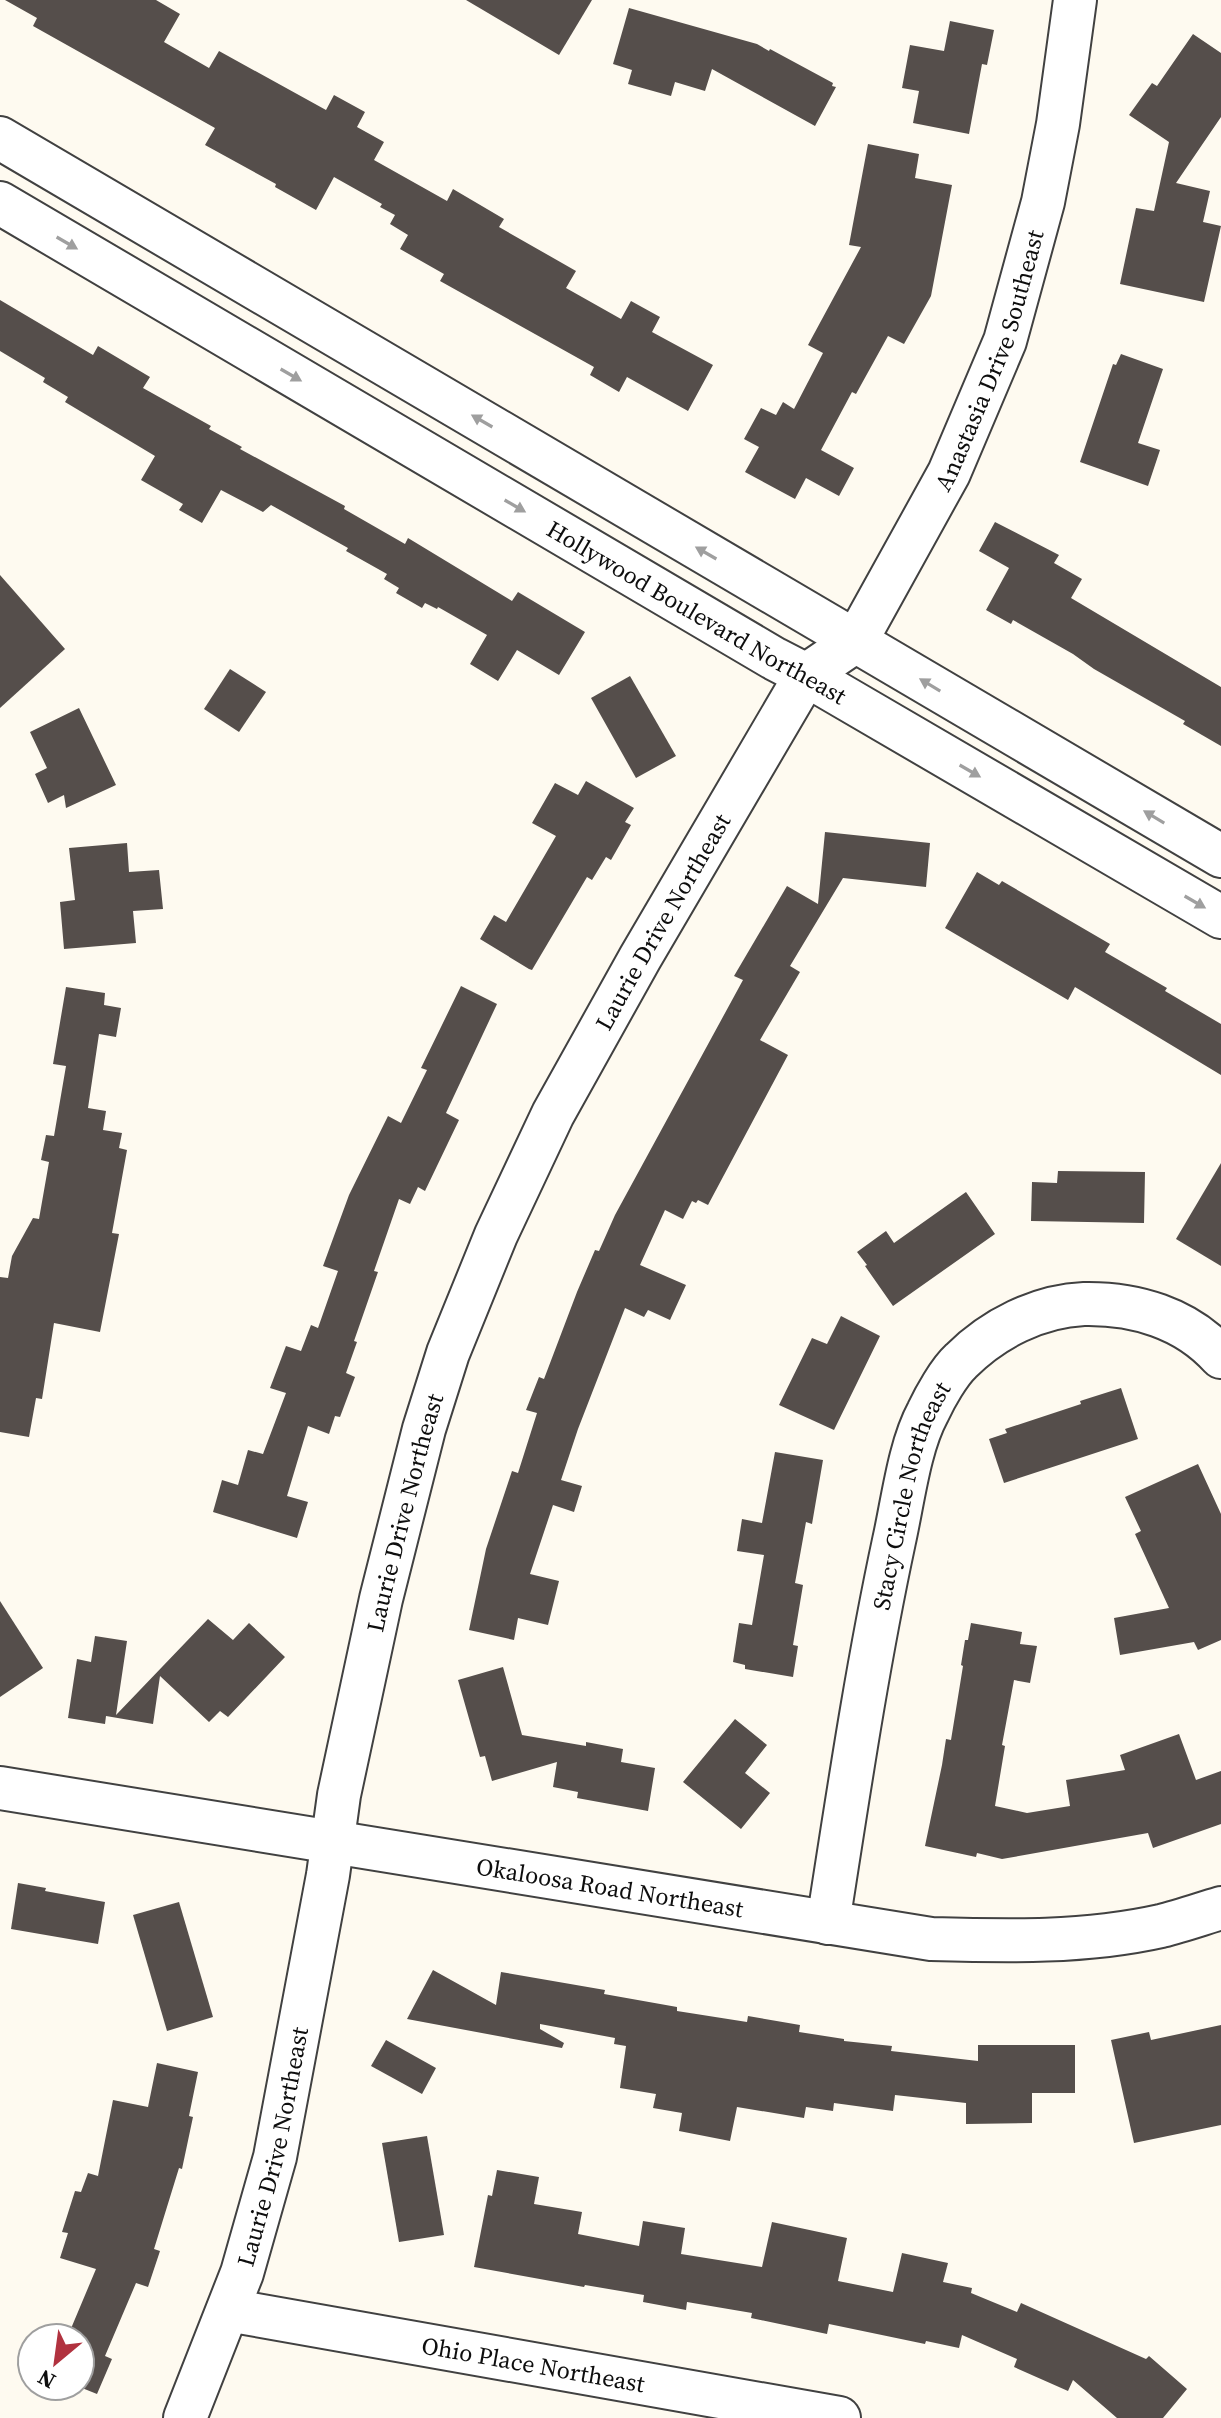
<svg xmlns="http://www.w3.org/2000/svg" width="1221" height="2418" font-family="'Source Serif 4',serif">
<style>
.building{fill:#554e4b}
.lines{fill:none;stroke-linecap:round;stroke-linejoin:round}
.street-casing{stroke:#414141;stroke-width:46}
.street{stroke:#fff;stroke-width:42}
.oneway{fill:#9f9f9f}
.labels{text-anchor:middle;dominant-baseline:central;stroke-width:8;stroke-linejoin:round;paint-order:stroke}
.street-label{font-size:24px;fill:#0e0e0e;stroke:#fff}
</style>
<rect width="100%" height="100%" fill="#fefaf0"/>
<!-- building -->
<g class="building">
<path d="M 5,0 L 156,0 L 180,14 L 164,42 L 209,68 L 219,51 L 326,110 L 334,95 L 365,112 L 357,127 L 384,142 L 374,160 L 447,201 L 453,189 L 504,219 L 499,227 L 576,271 L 566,288 L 621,319 L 631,301 L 660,317 L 652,332 L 713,365 L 688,411 L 627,377 L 619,392 L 590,375 L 594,367 L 440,281 L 444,274 L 400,249 L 408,235 L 390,224 L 395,215 L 380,207 L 382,204 L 334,177 L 316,210 L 275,187 L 276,184 L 205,145 L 215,128 L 33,26 L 37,18 Z"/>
<path d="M 466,0 L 592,0 L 559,55 Z"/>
<path d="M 629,8 L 757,44 L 769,51 L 770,49 L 833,83 L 832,86 L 836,87 L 815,126 L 712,69 L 705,91 L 675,82 L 671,96 L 628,84 L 632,70 L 613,64 Z"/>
<path d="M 950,21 L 994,30 L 987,65 L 982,64 L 969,134 L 913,123 L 919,91 L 902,88 L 910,45 L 944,51 Z"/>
<path d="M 1193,34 L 1221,53 L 1221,117 L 1176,183 L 1210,191 L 1203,222 L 1221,226 L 1204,302 L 1120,284 L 1136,208 L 1154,211 L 1169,142 L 1129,115 L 1152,83 L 1157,86 Z"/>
<path d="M 868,144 L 919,154 L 915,178 L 952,185 L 931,296 L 904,344 L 888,336 L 856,394 L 852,392 L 821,450 L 854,468 L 839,496 L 806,478 L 795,499 L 745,472 L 759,447 L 744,439 L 761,408 L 776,415 L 783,402 L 794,409 L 823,353 L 808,345 L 861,247 L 849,245 Z"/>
<path d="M 0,300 L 93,355 L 98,346 L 150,377 L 143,388 L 211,426 L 209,429 L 242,447 L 240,449 L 345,506 L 344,509 L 405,544 L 408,538 L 512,601 L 518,592 L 585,632 L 559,675 L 517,650 L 498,681 L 470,664 L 487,635 L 438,607 L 437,609 L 425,603 L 422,608 L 396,593 L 399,588 L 384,579 L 387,574 L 346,551 L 348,548 L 271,505 L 263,512 L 221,490 L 202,523 L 179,510 L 183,504 L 141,480 L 155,456 L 65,402 L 68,397 L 43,382 L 45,378 L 0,351 Z"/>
<path d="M 1121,354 L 1163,369 L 1138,443 L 1160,450 L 1148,486 L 1080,462 L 1113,364 L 1116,365 Z"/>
<path d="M 995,522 L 1059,555 L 1054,563 L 1082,579 L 1071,598 L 1221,687 L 1221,746 L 1183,724 L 1185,721 L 1094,669 L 1073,654 L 1013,620 L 1011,624 L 986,610 L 1009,568 L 979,551 Z"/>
<path d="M 0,575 L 65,649 L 0,708 Z"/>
<path d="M 230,669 L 266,692 L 239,732 L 204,709 Z"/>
<path d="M 630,676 L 676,756 L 636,778 L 591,698 Z"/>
<path d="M 79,708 L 116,785 L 66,808 L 64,795 L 48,803 L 35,774 L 47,768 L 30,732 Z"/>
<path d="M 586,781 L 634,808 L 625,822 L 631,825 L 611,860 L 606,857 L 592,880 L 587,877 L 532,970 L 529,969 L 480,939 L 494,915 L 506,922 L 556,836 L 532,823 L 555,783 L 578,795 Z"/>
<path d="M 825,832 L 930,843 L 926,887 L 843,878 L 790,966 L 800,972 L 760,1040 L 788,1055 L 708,1205 L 698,1200 L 696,1203 L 692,1201 L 683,1219 L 665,1210 L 640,1265 L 686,1285 L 670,1320 L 648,1310 L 644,1317 L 625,1308 L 578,1429 L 561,1480 L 582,1486 L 574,1512 L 553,1505 L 530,1574 L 559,1581 L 548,1625 L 518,1618 L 514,1640 L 469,1630 L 486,1549 L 512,1471 L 518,1473 L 537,1413 L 526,1410 L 539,1377 L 544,1379 L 577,1292 L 595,1250 L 599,1251 L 615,1215 L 743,980 L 734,976 L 787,886 L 818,904 Z"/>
<path d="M 127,843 L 129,872 L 159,870 L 163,909 L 133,911 L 136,943 L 64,949 L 60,902 L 75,900 L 69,848 Z"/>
<path d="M 977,872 L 999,885 L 1002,881 L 1110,944 L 1105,952 L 1167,988 L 1165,991 L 1221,1024 L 1221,1075 L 1075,987 L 1068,1000 L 945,928 Z"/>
<path d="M 461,986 L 497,1004 L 446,1113 L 459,1120 L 425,1191 L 418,1187 L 410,1204 L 399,1199 L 374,1271 L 378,1272 L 354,1341 L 357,1342 L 346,1373 L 355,1377 L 340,1417 L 335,1416 L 329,1434 L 308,1426 L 287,1496 L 308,1502 L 297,1538 L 213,1512 L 222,1480 L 238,1485 L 248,1450 L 263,1454 L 286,1393 L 270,1388 L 286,1346 L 301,1351 L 311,1325 L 318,1328 L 338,1271 L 323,1266 L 349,1195 L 388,1116 L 401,1123 L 427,1070 L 421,1068 Z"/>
<path d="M 66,987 L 105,993 L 104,1005 L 121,1008 L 116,1037 L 99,1034 L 88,1108 L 106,1111 L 103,1130 L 122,1133 L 119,1148 L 127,1150 L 112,1233 L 119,1234 L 100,1332 L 54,1323 L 42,1399 L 36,1398 L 29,1437 L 0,1432 L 0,1277 L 8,1278 L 12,1256 L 33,1218 L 39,1219 L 49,1162 L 41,1160 L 46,1135 L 54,1136 L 66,1066 L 53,1064 Z"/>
<path d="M 1221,1163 L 1221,1266 L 1176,1239 Z"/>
<path d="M 1058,1171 L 1145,1172 L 1144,1223 L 1031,1221 L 1032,1182 L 1057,1183 Z"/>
<path d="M 966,1192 L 995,1234 L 893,1306 L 865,1266 L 867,1265 L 857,1252 L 886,1231 L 894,1243 Z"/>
<path d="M 841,1316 L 880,1336 L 834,1430 L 779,1405 L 812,1338 L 827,1344 Z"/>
<path d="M 1121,1388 L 1138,1439 L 1004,1483 L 989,1439 L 1007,1433 L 1005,1429 L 1081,1404 L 1080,1401 Z"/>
<path d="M 775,1452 L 823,1460 L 812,1524 L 806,1522 L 795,1583 L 803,1585 L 793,1645 L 798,1646 L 793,1677 L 745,1669 L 745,1665 L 733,1662 L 739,1623 L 752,1625 L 764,1555 L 737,1551 L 742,1519 L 762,1523 Z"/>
<path d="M 1198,1464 L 1221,1514 L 1221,1640 L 1198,1650 L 1194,1642 L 1120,1655 L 1114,1618 L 1169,1608 L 1135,1534 L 1141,1531 L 1125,1497 Z"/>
<path d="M 0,1601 L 43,1668 L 0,1697 Z"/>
<path d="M 208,1619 L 233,1640 L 249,1623 L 285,1657 L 228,1717 L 220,1711 L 209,1722 L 160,1676 L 153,1724 L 106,1716 L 105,1724 L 68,1718 L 77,1659 L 91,1662 L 95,1636 L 127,1641 L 116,1715 Z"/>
<path d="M 971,1623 L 1022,1632 L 1020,1644 L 1037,1646 L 1030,1683 L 1014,1680 L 1002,1745 L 1005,1746 L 995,1806 L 1027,1813 L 1070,1806 L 1066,1780 L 1125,1770 L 1120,1755 L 1179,1734 L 1196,1780 L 1221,1771 L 1221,1824 L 1153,1848 L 1148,1833 L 1002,1859 L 977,1853 L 976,1857 L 925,1846 L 942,1765 L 946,1739 L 951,1740 L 963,1666 L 961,1665 L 965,1640 L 968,1640 Z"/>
<path d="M 503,1667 L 522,1735 L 586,1746 L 586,1742 L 623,1749 L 621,1762 L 655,1768 L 648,1811 L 577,1798 L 578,1792 L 553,1787 L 557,1762 L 492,1781 L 485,1756 L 480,1757 L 458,1680 Z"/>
<path d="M 735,1719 L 767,1745 L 745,1773 L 770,1793 L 741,1829 L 683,1782 Z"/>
<path d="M 18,1883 L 46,1888 L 45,1891 L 105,1902 L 98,1944 L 11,1929 Z"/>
<path d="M 179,1902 L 213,2017 L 167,2031 L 133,1915 Z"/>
<path d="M 433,1970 L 496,2005 L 501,1972 L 605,1990 L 604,1994 L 677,2007 L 677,2011 L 747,2022 L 748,2016 L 800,2025 L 799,2032 L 844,2039 L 844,2041 L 892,2046 L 891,2051 L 978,2061 L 978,2045 L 1075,2045 L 1075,2093 L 1032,2093 L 1032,2123 L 966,2124 L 966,2103 L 895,2095 L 893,2111 L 834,2103 L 833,2111 L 806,2107 L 804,2118 L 737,2107 L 730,2141 L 679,2131 L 682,2113 L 653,2108 L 656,2094 L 620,2088 L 626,2046 L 614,2044 L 615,2038 L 540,2024 L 540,2029 L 564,2043 L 562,2048 L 407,2019 Z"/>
<path d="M 1221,2025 L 1221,2125 L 1134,2143 L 1111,2040 L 1149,2032 L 1151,2040 Z"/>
<path d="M 386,2040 L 436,2068 L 422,2094 L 371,2066 Z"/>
<path d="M 157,2063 L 198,2072 L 189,2116 L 193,2117 L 182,2169 L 179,2168 L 154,2249 L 160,2251 L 148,2287 L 136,2283 L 105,2356 L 112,2359 L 97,2394 L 77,2386 L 80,2386 L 80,2338 L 67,2338 L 96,2269 L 60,2258 L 68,2233 L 62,2232 L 75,2191 L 81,2192 L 88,2173 L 98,2176 L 113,2100 L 148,2107 Z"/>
<path d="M 427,2136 L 444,2235 L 399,2242 L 382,2143 Z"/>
<path d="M 497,2170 L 539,2177 L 534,2204 L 582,2212 L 578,2234 L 639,2246 L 643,2221 L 685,2228 L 681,2254 L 762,2267 L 772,2222 L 847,2238 L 838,2281 L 893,2292 L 902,2253 L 948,2263 L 943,2282 L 972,2288 L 971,2293 L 1017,2312 L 1021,2303 L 1146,2359 L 1149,2356 L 1187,2389 L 1163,2418 L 1117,2418 L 1073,2380 L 1068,2391 L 1014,2367 L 1017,2359 L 962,2335 L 959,2348 L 926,2341 L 925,2344 L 829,2324 L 827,2334 L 751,2318 L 752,2313 L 687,2302 L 686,2310 L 643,2302 L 644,2295 L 585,2285 L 584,2287 L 474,2267 L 488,2195 L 492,2196 Z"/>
</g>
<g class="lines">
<defs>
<g id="street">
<path d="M 0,138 L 1221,856"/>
<path id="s1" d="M 0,203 L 775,659 L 806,675 L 1221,917"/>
<path id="s2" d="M 0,1788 L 931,1939 C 1008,1941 1085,1943 1161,1926 C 1181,1921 1201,1914 1221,1908"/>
<path id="s3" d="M 828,1923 C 848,1795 867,1667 894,1541 C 903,1501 909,1447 928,1412 C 935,1397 949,1372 961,1361 C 993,1329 1038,1306 1084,1304 C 1135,1303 1186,1318 1221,1357"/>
<path id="s4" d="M 228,2310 L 839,2418"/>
<path id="s5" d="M 185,2418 L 242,2273 L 275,2157 L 328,1875 L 339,1795 L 381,1599 L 424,1429 L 448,1353 L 496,1235 L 553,1114 L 640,958 L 806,675 L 856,641 L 949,473 L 1005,341 L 1043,202 L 1058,124 L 1075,0"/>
</g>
</defs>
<!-- street casing -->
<use href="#street" class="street-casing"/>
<!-- street -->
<use href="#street" class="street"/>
</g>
<!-- one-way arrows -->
<defs><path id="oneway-solid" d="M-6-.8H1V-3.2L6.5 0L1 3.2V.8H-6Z" transform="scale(2)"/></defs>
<g class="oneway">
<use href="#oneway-solid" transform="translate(67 243) rotate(30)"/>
<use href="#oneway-solid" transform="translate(291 375) rotate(30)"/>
<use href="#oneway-solid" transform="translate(482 421) rotate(-150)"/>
<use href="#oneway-solid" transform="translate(515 506) rotate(30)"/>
<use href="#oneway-solid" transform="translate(706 553) rotate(-150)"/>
<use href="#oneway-solid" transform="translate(930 685) rotate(-149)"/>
<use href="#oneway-solid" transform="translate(970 771) rotate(30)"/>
<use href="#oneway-solid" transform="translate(1154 817) rotate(-149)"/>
<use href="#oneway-solid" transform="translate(1195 902) rotate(30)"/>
</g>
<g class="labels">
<!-- street labels -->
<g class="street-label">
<text stroke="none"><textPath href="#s5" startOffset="2240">Anastasia Drive Southeast</textPath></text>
<text stroke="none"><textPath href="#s1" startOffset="808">Hollywood Boulevard Northeast</textPath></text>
<text stroke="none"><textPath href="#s5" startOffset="1582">Laurie Drive Northeast</textPath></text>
<text stroke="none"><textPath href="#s3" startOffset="436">Stacy Circle Northeast</textPath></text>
<text stroke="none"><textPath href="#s5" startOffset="934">Laurie Drive Northeast</textPath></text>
<text stroke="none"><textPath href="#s2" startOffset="618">Okaloosa Road Northeast</textPath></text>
<text stroke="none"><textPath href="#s5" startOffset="286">Laurie Drive Northeast</textPath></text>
<text stroke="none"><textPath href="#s4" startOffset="310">Ohio Place Northeast</textPath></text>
</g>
</g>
<!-- north arrow -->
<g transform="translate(56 2362) rotate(209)"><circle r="38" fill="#ffffff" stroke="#9f9f9f" stroke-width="2"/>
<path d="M0-6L14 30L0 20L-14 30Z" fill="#b1323f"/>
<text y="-12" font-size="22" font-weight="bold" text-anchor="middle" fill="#0e0e0e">N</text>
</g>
</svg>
